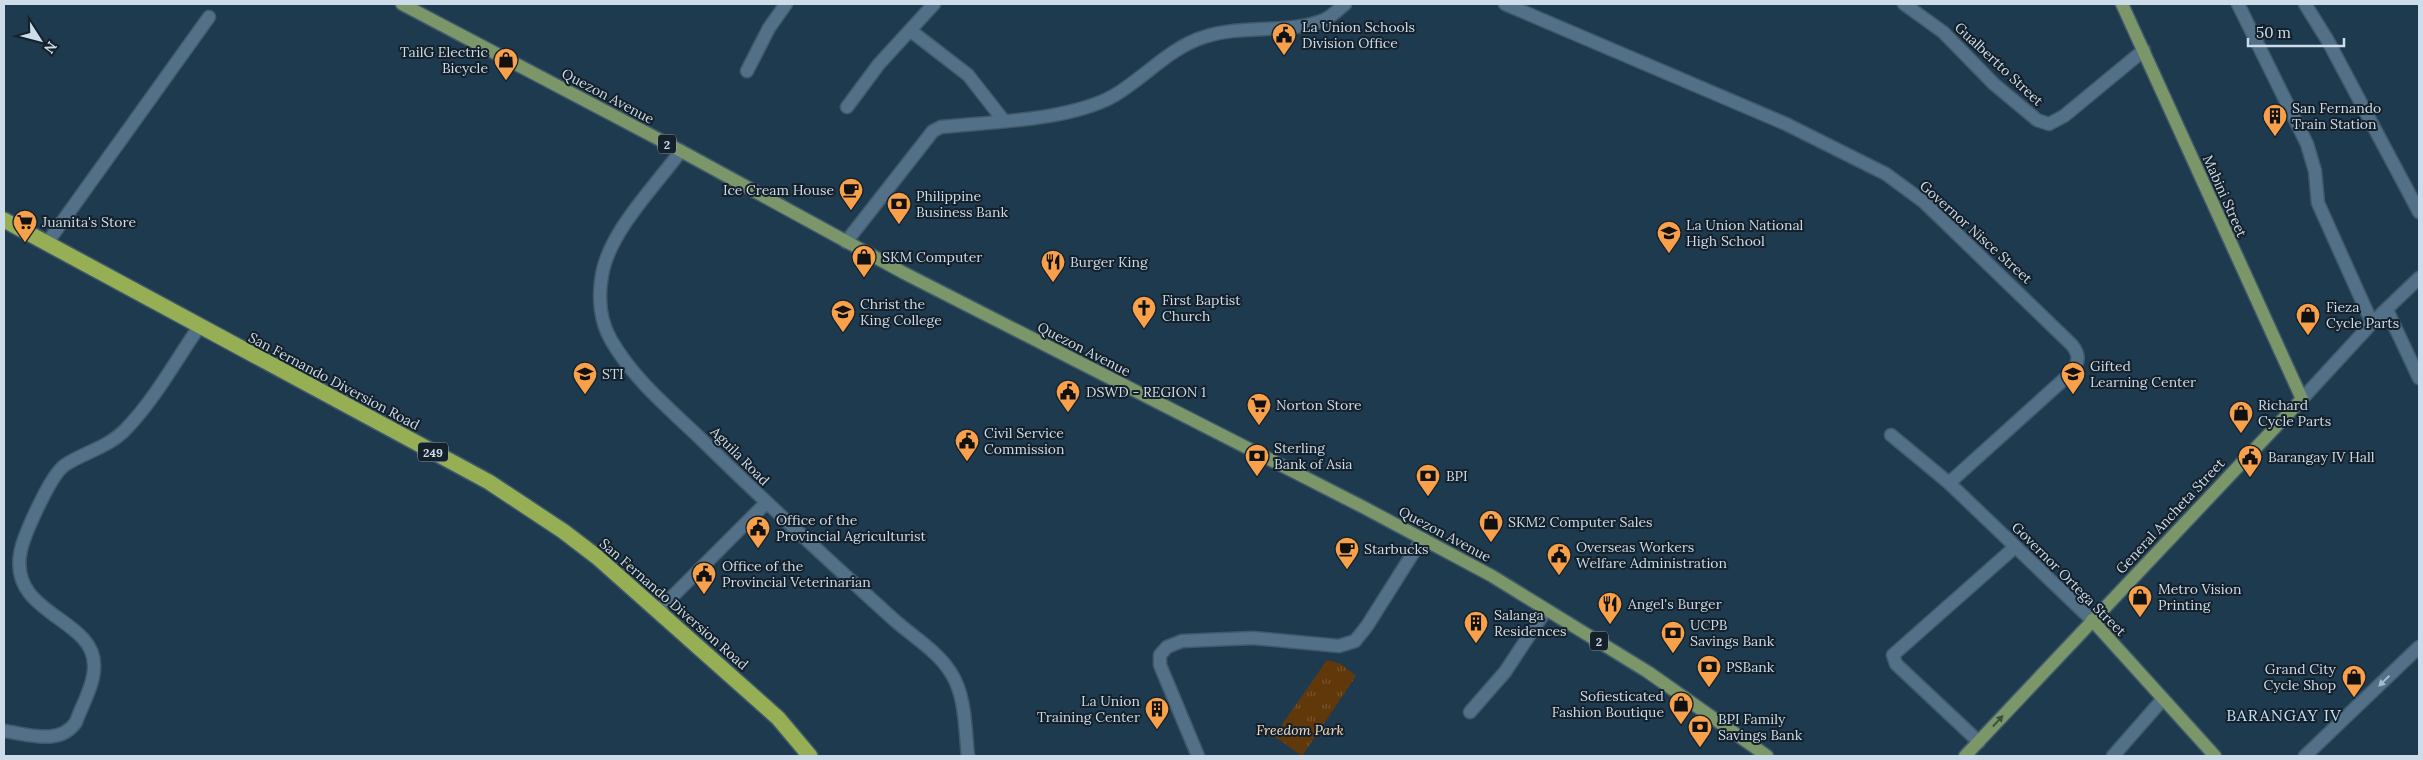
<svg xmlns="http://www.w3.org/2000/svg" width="2423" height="760" font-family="Lora,serif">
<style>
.park{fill:url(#park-tufts)}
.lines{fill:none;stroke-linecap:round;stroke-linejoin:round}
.minor-casing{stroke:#40596a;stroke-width:15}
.major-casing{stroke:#40596a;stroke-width:15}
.highway-casing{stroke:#40596a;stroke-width:18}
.minor{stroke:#527087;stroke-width:12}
.major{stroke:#7b9669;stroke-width:12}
.highway{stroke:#96af55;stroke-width:15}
.oneway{fill:#a7bccc}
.oneway2{fill:#3d4f43}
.labels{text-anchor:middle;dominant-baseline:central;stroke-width:4;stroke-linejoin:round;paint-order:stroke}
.shield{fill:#14202a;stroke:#95a4b0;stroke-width:1}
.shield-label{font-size:12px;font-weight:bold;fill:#ccdce9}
.poi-label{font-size:14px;fill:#ccdce9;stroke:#14202a;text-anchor:start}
.street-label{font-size:14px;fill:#ccdce9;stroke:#14202a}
.park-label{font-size:14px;font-style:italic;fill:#f2dac6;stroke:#14202a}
.quarter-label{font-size:16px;letter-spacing:1px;fill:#bfe0fb;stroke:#14202a}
</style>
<defs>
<pattern id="park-tufts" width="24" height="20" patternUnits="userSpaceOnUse" patternTransform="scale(1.25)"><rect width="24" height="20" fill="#61380a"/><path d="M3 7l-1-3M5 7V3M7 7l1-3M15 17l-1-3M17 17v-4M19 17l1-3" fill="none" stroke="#76542e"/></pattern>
</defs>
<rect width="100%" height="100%" fill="#1e3a4f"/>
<!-- park -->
<path class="park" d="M 1327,660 L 1341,664 L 1356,676 L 1302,756 L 1274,736 Z"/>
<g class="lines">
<defs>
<g id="minor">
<path d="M 1505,4 L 1786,124 L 1886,174 L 1924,202 L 2072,345 C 2080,355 2079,362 2072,372 L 1949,483"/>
<path d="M 1904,4 L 1943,32 L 1994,84 L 2037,120 L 2049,124 L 2064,116 L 2144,50"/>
<path d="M 2238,4 L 2307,144 L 2315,171 L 2318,203 L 2372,323"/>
<path d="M 2305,4 L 2328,41 L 2419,212"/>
<path d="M 911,31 L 968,75 L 1004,121"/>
<path d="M 747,71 L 769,28 L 786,4"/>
<path d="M 847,107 L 879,64 L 934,4"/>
<path d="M 681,151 C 655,186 609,232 602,275 C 598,297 600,321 611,340 C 634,380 670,409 703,441 C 764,501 827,559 891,617 C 910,635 937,650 951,673 C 966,696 965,730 968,756"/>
<path d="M 846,242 L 933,131 L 941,127 C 992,122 1073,120 1115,95 C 1145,77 1171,47 1204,37 C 1242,24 1291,34 1324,20 C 1331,17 1339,9 1345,4"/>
<path d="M 47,243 L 209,17"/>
<path d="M 2387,310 L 2419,378"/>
<path d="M 2302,399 L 2372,323 L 2419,278"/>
<path d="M 1891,435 L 1949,483 L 2092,620"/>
<path d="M 657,612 L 766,503"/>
<path d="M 1470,712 L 1505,672 L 1546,610"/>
<path d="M 4,731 C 28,734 60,746 76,722 C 82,705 95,683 94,665 C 94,618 11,615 20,555 C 22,538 51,474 65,465 C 85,452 109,447 126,429 C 155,399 176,360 199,327"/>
<path d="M 1979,742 L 1896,664 L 1893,655 L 2015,547"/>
<path d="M 1198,756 L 1160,665 L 1160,655 L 1167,647 L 1182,641 L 1253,638 L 1339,646 L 1355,641 L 1367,626 L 1422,539"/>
<path d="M 2113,756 L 2163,699"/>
<path d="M 2305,756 L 2419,647"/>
</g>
<g id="major">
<path d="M 402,4 L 681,151 L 904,273 L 1363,507 L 1492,576 L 1648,672 L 1767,756"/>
<path d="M 2092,620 L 2215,756"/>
<path d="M 1965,756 L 2302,399 L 2122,4"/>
</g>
<path id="highway" d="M 4,220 L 489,482 L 563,531 L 597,557 L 778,718 L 810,756"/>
</defs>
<!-- minor casing -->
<use href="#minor" class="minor-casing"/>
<!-- major casing -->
<use href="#major" class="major-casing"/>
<!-- highway casing -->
<use href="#highway" class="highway-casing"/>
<!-- minor -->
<use href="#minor" class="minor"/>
<!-- major -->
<use href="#major" class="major"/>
<!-- highway -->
<use href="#highway" class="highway"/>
</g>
<!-- one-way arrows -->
<defs><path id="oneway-solid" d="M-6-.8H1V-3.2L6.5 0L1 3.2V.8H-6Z" transform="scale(1.25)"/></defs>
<use class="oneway" href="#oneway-solid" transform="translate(2384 681) rotate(136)"/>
<use class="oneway2" href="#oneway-solid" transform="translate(1998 721) rotate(-47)"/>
<!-- icons -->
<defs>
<symbol id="civic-pin" viewBox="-11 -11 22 30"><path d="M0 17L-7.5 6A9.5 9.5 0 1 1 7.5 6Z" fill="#f8a14a" stroke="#14202a"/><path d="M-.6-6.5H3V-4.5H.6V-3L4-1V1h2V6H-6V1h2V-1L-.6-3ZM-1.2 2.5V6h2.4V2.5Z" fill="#111"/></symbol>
<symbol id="shop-pin" viewBox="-11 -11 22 30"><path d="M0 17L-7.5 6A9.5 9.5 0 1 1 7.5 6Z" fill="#f8a14a" stroke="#14202a"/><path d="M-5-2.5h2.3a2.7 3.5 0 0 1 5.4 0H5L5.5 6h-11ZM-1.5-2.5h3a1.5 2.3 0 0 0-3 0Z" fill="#111"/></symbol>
<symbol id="building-pin" viewBox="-11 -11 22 30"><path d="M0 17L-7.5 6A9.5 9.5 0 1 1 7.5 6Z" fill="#f8a14a" stroke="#14202a"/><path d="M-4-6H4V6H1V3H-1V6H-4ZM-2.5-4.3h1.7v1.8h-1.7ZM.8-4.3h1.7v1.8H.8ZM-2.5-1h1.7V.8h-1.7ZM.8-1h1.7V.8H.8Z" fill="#111"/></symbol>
<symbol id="cafe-pin" viewBox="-11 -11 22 30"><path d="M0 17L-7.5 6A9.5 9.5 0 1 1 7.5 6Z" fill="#f8a14a" stroke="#14202a"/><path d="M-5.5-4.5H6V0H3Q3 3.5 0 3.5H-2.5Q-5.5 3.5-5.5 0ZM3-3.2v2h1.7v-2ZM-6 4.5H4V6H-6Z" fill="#111"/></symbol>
<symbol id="bank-pin" viewBox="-11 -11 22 30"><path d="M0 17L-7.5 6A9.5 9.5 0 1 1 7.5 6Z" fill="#f8a14a" stroke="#14202a"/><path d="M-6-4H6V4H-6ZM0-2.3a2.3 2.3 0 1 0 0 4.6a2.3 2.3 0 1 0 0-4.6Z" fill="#111"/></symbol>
<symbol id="supermarket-pin" viewBox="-11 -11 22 30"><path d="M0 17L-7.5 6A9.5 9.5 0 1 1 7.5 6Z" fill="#f8a14a" stroke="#14202a"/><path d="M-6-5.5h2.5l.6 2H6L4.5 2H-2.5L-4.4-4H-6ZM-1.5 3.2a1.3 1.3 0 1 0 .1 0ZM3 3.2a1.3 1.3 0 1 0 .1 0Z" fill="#111"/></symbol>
<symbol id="school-pin" viewBox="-11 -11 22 30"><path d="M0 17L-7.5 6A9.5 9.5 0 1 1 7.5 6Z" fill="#f8a14a" stroke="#14202a"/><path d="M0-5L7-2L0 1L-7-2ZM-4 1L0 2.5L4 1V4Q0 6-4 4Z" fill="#111"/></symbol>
<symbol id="restaurant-pin" viewBox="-11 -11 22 30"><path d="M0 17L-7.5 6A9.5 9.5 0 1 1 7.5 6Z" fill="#f8a14a" stroke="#14202a"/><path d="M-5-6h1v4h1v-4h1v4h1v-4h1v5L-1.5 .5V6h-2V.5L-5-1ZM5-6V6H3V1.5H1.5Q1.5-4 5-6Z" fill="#111"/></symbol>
<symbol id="church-pin" viewBox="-11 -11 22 30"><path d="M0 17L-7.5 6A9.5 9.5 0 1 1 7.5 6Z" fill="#f8a14a" stroke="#14202a"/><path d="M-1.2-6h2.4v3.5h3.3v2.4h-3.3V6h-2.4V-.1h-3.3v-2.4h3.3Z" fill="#111"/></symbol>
<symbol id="university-pin" viewBox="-11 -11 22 30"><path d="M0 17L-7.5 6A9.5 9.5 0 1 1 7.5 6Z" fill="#f8a14a" stroke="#14202a"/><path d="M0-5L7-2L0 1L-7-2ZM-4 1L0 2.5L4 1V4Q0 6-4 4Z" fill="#111"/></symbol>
</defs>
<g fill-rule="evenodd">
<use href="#civic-pin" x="1270" y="21" width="28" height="38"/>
<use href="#shop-pin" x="492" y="46" width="28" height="38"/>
<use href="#building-pin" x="2261" y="102" width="28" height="38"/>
<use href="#cafe-pin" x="837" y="176" width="28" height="38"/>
<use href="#bank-pin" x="885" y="190" width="28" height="38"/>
<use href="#supermarket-pin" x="11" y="208" width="28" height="38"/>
<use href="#school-pin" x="1655" y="219" width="28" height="38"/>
<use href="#shop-pin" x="850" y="243" width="28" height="38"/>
<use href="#restaurant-pin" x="1039" y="248" width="28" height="38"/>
<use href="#church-pin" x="1130" y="294" width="28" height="38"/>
<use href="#university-pin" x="829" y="298" width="28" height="38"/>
<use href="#shop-pin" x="2294" y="301" width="28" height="38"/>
<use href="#school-pin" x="571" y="360" width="28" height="38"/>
<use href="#school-pin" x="2059" y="360" width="28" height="38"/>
<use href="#civic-pin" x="1054" y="378" width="28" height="38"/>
<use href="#supermarket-pin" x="1245" y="391" width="28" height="38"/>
<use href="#shop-pin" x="2227" y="399" width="28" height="38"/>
<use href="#civic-pin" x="953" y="427" width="28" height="38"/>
<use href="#bank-pin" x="1243" y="442" width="28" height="38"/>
<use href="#civic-pin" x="2236" y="443" width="28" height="38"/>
<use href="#bank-pin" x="1414" y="462" width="28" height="38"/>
<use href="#shop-pin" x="1477" y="508" width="28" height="38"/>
<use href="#civic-pin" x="744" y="514" width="28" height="38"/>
<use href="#cafe-pin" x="1333" y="535" width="28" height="38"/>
<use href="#civic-pin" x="1545" y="541" width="28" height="38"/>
<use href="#civic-pin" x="690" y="560" width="28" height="38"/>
<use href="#shop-pin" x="2126" y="583" width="28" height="38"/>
<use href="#restaurant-pin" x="1596" y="590" width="28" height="38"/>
<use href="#building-pin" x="1462" y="609" width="28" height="38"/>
<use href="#bank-pin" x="1659" y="619" width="28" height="38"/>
<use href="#bank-pin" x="1695" y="653" width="28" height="38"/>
<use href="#shop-pin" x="2340" y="663" width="28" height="38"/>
<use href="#shop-pin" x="1667" y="690" width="28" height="38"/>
<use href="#building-pin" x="1143" y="695" width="28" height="38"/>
<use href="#bank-pin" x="1686" y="713" width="28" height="38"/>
</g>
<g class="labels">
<!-- shield labels -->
<g class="shield">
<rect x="658" y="134.5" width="18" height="19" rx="4"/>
<rect x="418" y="442.5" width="30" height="19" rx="4"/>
<rect x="1590" y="631.5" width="18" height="19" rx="4"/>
</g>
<g class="shield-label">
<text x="667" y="144">2</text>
<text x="433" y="452">249</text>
<text x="1599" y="641">2</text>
</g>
<!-- poi labels -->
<g class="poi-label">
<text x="1302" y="27">La Union Schools<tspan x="1302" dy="16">Division Office</tspan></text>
<text x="488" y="52" text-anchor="end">TailG Electric<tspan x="488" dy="16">Bicycle</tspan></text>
<text x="2292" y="108">San Fernando<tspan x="2292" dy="16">Train Station</tspan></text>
<text x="834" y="190" text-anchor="end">Ice Cream House</text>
<text x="916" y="196">Philippine<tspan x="916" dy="16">Business Bank</tspan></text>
<text x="42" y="222">Juanita's Store</text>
<text x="1686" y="225">La Union National<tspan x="1686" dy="16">High School</tspan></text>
<text x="882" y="257">SKM Computer</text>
<text x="1070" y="262">Burger King</text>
<text x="1162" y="300">First Baptist<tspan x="1162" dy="16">Church</tspan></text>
<text x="860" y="304">Christ the<tspan x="860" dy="16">King College</tspan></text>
<text x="2326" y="307">Fieza<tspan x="2326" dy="16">Cycle Parts</tspan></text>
<text x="2090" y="366">Gifted<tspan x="2090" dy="16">Learning Center</tspan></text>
<text x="602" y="374">STI</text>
<text x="1086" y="392">DSWD - REGION 1</text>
<text x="1276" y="405">Norton Store</text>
<text x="2258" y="405">Richard<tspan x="2258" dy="16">Cycle Parts</tspan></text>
<text x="984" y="433">Civil Service<tspan x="984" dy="16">Commission</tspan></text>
<text x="1274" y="448">Sterling<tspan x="1274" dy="16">Bank of Asia</tspan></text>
<text x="2268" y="457">Barangay IV Hall</text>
<text x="1446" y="476">BPI</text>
<text x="776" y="520">Office of the<tspan x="776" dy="16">Provincial Agriculturist</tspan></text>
<text x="1508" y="522">SKM2 Computer Sales</text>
<text x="1576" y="547">Overseas Workers<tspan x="1576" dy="16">Welfare Administration</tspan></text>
<text x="1364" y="549">Starbucks</text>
<text x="722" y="566">Office of the<tspan x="722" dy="16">Provincial Veterinarian</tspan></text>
<text x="2158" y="589">Metro Vision<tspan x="2158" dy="16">Printing</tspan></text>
<text x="1628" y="604">Angel's Burger</text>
<text x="1494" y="615">Salanga<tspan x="1494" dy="16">Residences</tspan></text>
<text x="1690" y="625">UCPB<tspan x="1690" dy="16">Savings Bank</tspan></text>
<text x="1726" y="667">PSBank</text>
<text x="2336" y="669" text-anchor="end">Grand City<tspan x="2336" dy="16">Cycle Shop</tspan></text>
<text x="1664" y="696" text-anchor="end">Sofiesticated<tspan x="1664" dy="16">Fashion Boutique</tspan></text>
<text x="1140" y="701" text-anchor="end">La Union<tspan x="1140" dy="16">Training Center</tspan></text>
<text x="1718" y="719">BPI Family<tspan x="1718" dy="16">Savings Bank</tspan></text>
</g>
<!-- street labels -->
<g class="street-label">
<text transform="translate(1999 64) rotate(43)">Gualbertto Street</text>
<text transform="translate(608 96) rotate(28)">Quezon Avenue</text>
<text transform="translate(2225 196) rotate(66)">Mabini Street</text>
<text transform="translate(1976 232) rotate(42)">Governor Nisce Street</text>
<text transform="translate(1084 349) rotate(27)">Quezon Avenue</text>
<text transform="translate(334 381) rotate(28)">San Fernando Diversion Road</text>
<text transform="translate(740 456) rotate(45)">Aguila Road</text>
<text transform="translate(2170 516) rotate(-47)">General Ancheta Street</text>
<text transform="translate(1445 534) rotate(28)">Quezon Avenue</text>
<text transform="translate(2069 579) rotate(45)">Governor Ortega Street</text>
<text transform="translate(674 604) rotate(41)">San Fernando Diversion Road</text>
</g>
<!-- park labels -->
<g class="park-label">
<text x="1300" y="730">Freedom Park</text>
</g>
<!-- quarter labels -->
<g class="quarter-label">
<text x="2284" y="715">BARANGAY IV</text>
</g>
</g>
<!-- border -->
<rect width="2423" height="760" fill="none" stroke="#ccdce9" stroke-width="10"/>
<!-- north arrow -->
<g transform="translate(40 40) rotate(126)" stroke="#14202a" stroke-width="4" paint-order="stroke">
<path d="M0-4L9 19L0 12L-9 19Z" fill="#ccdce9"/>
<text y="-8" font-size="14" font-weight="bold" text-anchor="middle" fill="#ccdce9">N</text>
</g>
<!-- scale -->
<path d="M2248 38v8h96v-8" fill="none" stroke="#ccdce9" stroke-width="2.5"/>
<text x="2256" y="38" font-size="15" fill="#ccdce9" stroke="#14202a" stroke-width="4" paint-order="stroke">50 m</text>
</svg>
